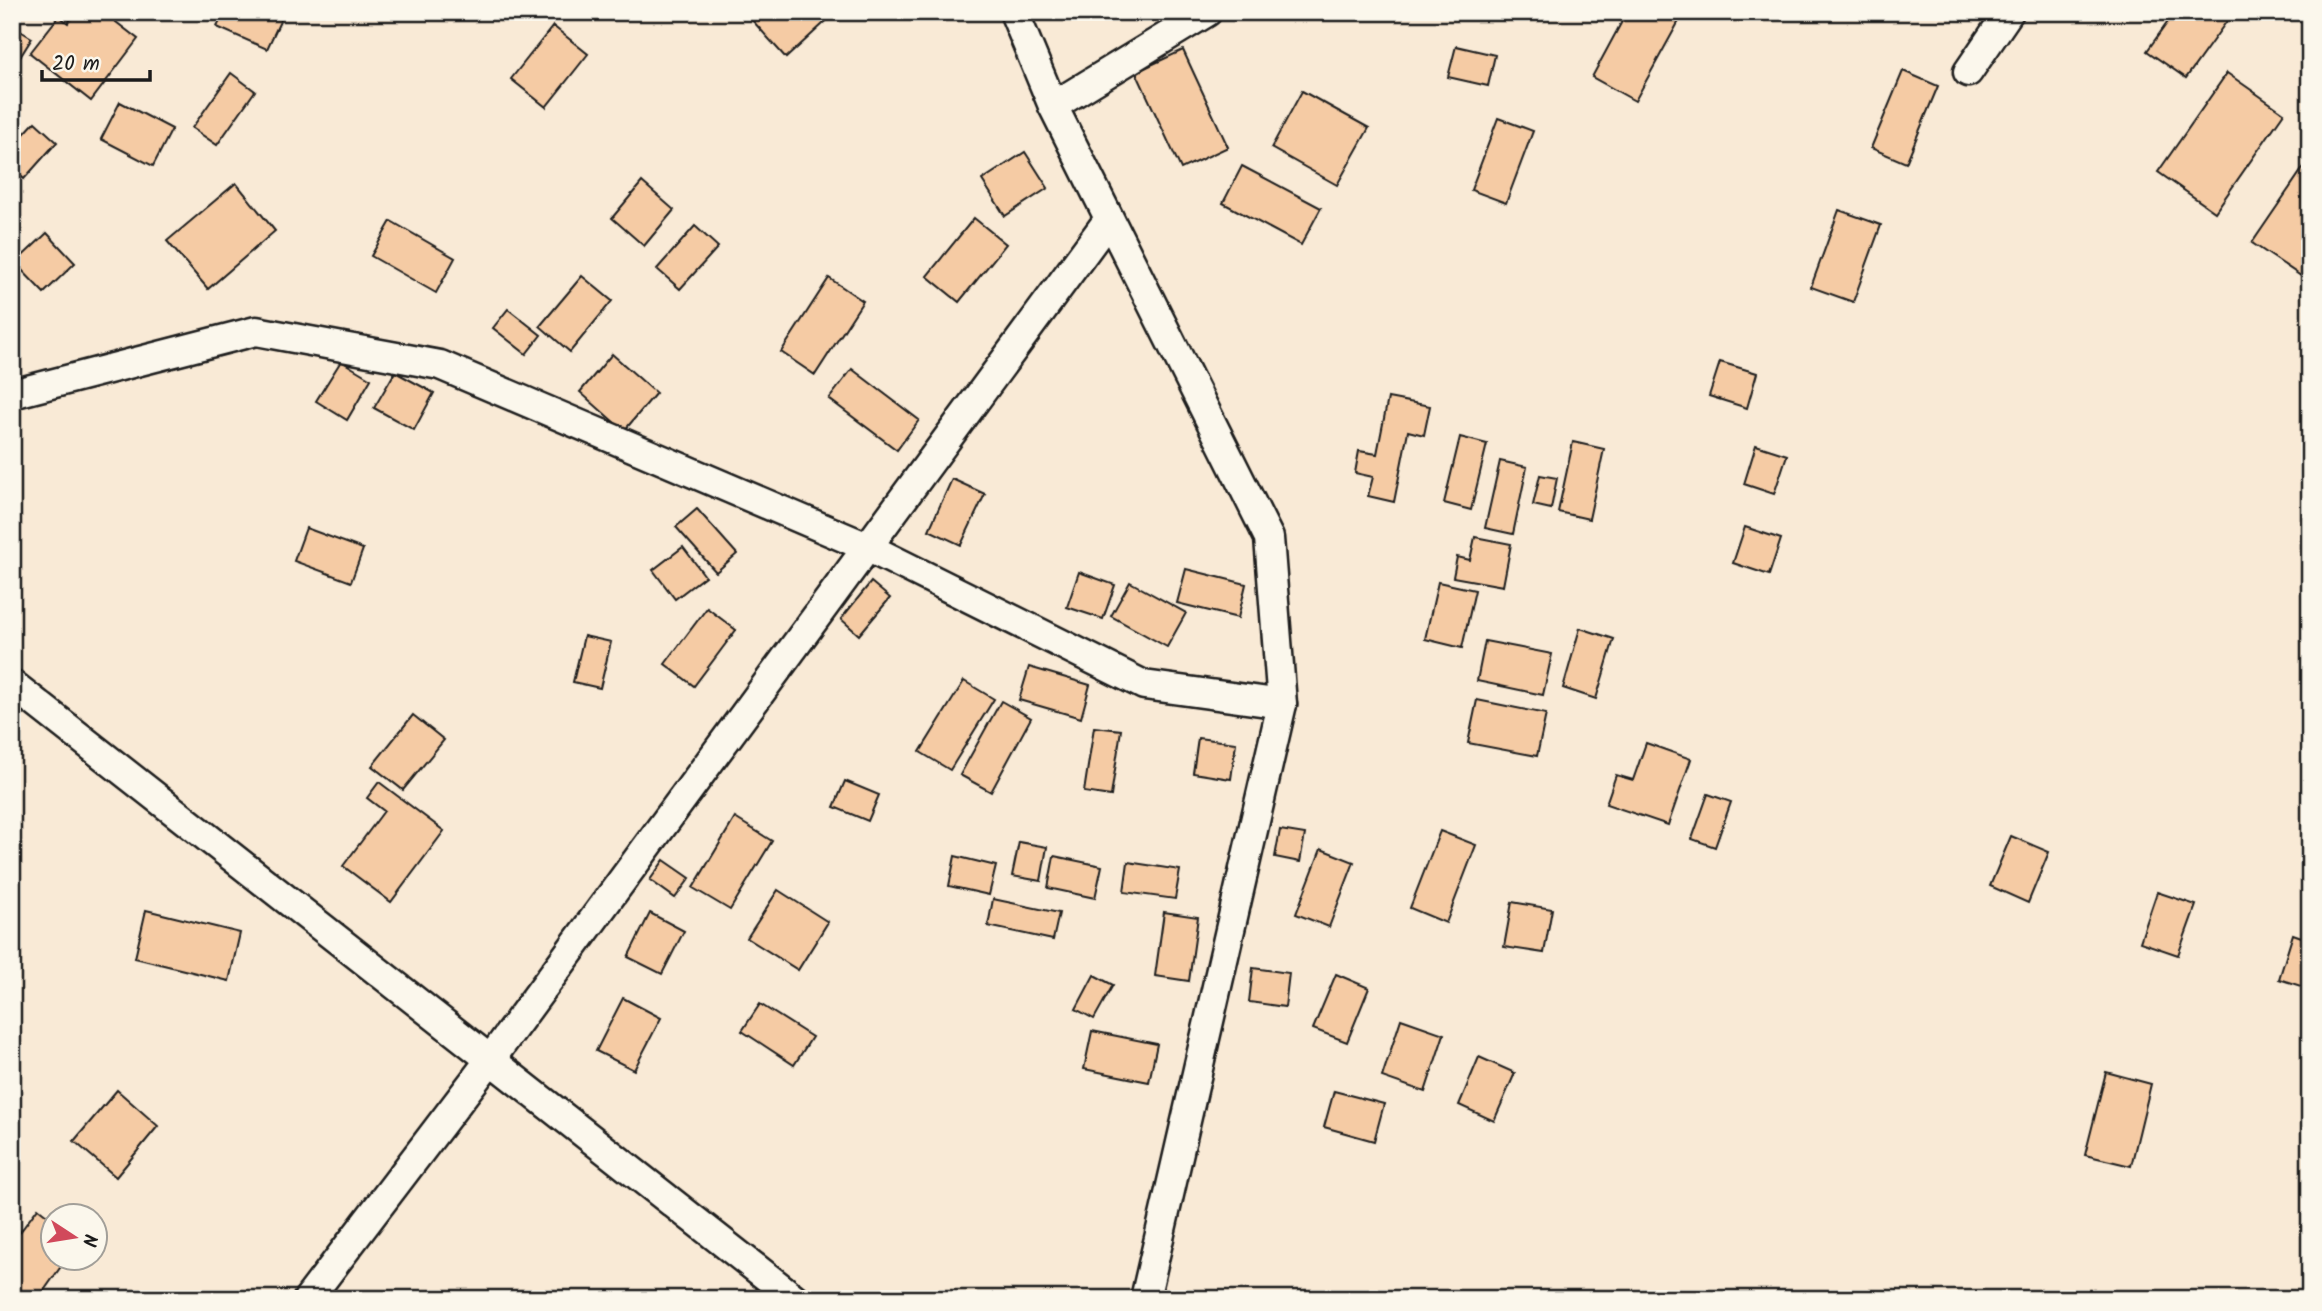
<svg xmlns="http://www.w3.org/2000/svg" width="2322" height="1311" font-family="Kalam,sans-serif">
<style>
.building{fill:#f5cba4;stroke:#1c1c1c;stroke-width:2}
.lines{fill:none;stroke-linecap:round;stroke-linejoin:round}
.minor-casing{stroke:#1c1c1c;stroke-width:33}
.minor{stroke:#fbf7ec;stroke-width:28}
</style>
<rect width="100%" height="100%" fill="#f9ead6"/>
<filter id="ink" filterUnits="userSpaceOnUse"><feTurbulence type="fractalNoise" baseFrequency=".0143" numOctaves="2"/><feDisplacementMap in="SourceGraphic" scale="14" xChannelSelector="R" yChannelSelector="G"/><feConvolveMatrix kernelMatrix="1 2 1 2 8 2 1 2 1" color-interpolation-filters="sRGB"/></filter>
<g filter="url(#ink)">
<!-- building -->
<g class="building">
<path d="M 76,12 L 103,12 L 138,39 L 91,101 L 30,53 L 59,16 L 68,23 Z"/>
<path d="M 224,12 L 276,12 L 283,15 L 267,49 L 217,27 Z"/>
<path d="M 761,12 L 836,12 L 786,58 L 752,20 Z"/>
<path d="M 1627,12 L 1684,12 L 1635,101 L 1592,77 Z"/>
<path d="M 2175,12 L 2222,12 L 2229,18 L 2186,78 L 2147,51 Z"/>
<path d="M 12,26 L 32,38 L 12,70 Z"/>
<path d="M 553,26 L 588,54 L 546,107 L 511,79 Z"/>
<path d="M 1456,46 L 1495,55 L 1488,86 L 1448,77 Z"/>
<path d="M 1183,50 L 1228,147 L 1181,169 L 1136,72 Z"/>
<path d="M 1903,71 L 1938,86 L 1906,163 L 1871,148 Z"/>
<path d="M 231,73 L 255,91 L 217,145 L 192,128 Z"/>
<path d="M 2227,73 L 2284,113 L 2215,212 L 2158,172 Z"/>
<path d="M 1302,91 L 1369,128 L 1337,185 L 1271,148 Z"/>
<path d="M 120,102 L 172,129 L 153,166 L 101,139 Z"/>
<path d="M 1498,118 L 1533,131 L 1506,203 L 1471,190 Z"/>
<path d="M 35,122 L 57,142 L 24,179 L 12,168 L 12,147 Z"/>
<path d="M 1025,152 L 1048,188 L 1005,216 L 982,180 Z"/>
<path d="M 2310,158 L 2310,262 L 2301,276 L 2252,243 Z"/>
<path d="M 1242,166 L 1321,208 L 1301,245 L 1223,203 Z"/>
<path d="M 642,182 L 674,210 L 644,246 L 612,218 Z"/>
<path d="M 236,183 L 275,231 L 208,289 L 167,241 Z"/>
<path d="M 1839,210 L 1881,225 L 1853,302 L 1811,287 Z"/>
<path d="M 974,218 L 1006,244 L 959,302 L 927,276 Z"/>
<path d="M 391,221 L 455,258 L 436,293 L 371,256 Z"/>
<path d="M 695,226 L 718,247 L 680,289 L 657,269 Z"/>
<path d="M 47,233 L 75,263 L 44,293 L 15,263 Z"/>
<path d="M 582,276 L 612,301 L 570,352 L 540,326 Z"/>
<path d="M 829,278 L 863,301 L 815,375 L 781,352 Z"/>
<path d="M 508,309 L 541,335 L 526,354 L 493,328 Z"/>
<path d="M 612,354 L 656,393 L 624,431 L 580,392 Z"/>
<path d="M 341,361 L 371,379 L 347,420 L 316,401 Z"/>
<path d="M 1720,362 L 1757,373 L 1747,408 L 1709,396 Z"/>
<path d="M 852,369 L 919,420 L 897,450 L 829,399 Z"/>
<path d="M 395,372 L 434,393 L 414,430 L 374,408 Z"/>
<path d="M 1388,398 L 1430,406 L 1424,435 L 1408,431 L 1394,502 L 1368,496 L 1373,477 L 1355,473 L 1359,451 L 1377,454 Z"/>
<path d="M 1460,437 L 1487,444 L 1471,510 L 1444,503 Z"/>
<path d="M 1573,442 L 1604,449 L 1589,519 L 1558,512 Z"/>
<path d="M 1756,445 L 1787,455 L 1774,494 L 1744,484 Z"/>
<path d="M 1500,461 L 1527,467 L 1513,534 L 1485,528 Z"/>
<path d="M 1540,475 L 1557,478 L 1551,509 L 1533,505 Z"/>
<path d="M 952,479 L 985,494 L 961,545 L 929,530 Z"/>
<path d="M 697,509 L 737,554 L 716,572 L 676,527 Z"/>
<path d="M 1745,527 L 1781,539 L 1769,575 L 1733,563 Z"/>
<path d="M 306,528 L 363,549 L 351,582 L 294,561 Z"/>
<path d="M 1475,537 L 1511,544 L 1503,586 L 1453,577 L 1457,557 L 1470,560 Z"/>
<path d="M 683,547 L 705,576 L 675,599 L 653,570 Z"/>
<path d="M 1186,569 L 1246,584 L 1238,618 L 1177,603 Z"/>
<path d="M 1079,572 L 1115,585 L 1103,619 L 1067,607 Z"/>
<path d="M 871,582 L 890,598 L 859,635 L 841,619 Z"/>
<path d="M 1130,582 L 1186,613 L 1167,647 L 1111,616 Z"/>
<path d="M 1438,582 L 1475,590 L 1462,648 L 1425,639 Z"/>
<path d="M 707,608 L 736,630 L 694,686 L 665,664 Z"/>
<path d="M 1580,628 L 1614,639 L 1596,699 L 1563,688 Z"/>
<path d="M 584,636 L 611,642 L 600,688 L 573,682 Z"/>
<path d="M 1485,641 L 1552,654 L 1543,695 L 1477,681 Z"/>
<path d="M 1029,667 L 1090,685 L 1081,718 L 1019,700 Z"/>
<path d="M 964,681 L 994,699 L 950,770 L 920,752 Z"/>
<path d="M 1477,700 L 1546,714 L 1537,756 L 1468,743 Z"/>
<path d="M 1001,701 L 1031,718 L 991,792 L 960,775 Z"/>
<path d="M 413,715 L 444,740 L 403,790 L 372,766 Z"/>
<path d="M 1094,727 L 1121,730 L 1111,796 L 1084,792 Z"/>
<path d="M 1198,738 L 1236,743 L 1231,779 L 1193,773 Z"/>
<path d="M 1646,743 L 1691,759 L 1668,825 L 1606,804 L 1616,775 L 1633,780 Z"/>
<path d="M 845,781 L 879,795 L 868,821 L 834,807 Z"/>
<path d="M 379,782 L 444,831 L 391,902 L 343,866 L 384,811 L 367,798 Z"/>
<path d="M 1708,794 L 1731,802 L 1715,847 L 1692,839 Z"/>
<path d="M 735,818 L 772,841 L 730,910 L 693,888 Z"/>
<path d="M 1280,830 L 1305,834 L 1300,862 L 1275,857 Z"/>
<path d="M 1440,831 L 1476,845 L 1446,923 L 1410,908 Z"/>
<path d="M 2011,836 L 2049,852 L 2028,903 L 1990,886 Z"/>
<path d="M 1019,842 L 1047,847 L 1041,881 L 1012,876 Z"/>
<path d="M 1321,849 L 1354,862 L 1329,927 L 1296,914 Z"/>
<path d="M 955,856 L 996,866 L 989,895 L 949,886 Z"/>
<path d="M 1054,856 L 1102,866 L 1095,898 L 1048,888 Z"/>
<path d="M 664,860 L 690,878 L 675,898 L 650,880 Z"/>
<path d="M 1128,862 L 1180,870 L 1175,899 L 1124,892 Z"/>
<path d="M 778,890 L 828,922 L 798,970 L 747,938 Z"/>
<path d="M 2157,892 L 2196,905 L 2178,955 L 2140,942 Z"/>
<path d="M 993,899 L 1059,913 L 1053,940 L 988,926 Z"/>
<path d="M 1512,902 L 1552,909 L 1544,953 L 1504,947 Z"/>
<path d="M 146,910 L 240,933 L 229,981 L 135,958 Z"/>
<path d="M 1164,912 L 1198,917 L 1189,981 L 1155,976 Z"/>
<path d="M 650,913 L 684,931 L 662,974 L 628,957 Z"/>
<path d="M 2293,934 L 2310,940 L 2310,989 L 2279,979 Z"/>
<path d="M 1253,968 L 1289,973 L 1285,1007 L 1249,1002 Z"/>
<path d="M 1336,974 L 1369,988 L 1347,1042 L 1313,1029 Z"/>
<path d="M 1094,975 L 1113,985 L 1094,1019 L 1076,1009 Z"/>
<path d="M 623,998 L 661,1018 L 634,1070 L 596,1051 Z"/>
<path d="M 760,1004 L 812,1037 L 794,1065 L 742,1031 Z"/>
<path d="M 1401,1019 L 1444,1034 L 1425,1092 L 1382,1077 Z"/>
<path d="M 1092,1031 L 1157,1044 L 1149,1082 L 1084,1069 Z"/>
<path d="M 1479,1057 L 1515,1073 L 1494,1121 L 1459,1105 Z"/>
<path d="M 2106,1072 L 2151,1084 L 2131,1166 L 2085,1155 Z"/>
<path d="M 117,1090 L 158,1126 L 116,1177 L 74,1141 Z"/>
<path d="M 1334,1091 L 1384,1104 L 1374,1141 L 1324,1127 Z"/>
<path d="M 38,1208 L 52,1219 L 52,1258 L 67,1258 L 38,1299 L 12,1299 L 12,1243 Z"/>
</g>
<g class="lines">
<defs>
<g id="minor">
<path d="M 1014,12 L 1053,106 L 1269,538 L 1282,704 L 1145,1299"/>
<path d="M 1968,72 L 2009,12"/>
<path d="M 1053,106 L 1207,12"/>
<path d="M 12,394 L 256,331 L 440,365 L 867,547 L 1144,685 L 1282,704"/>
<path d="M 12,684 L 795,1299"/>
<path d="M 308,1299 L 490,1060 L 1109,219"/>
</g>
</defs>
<!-- minor casing -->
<use href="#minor" class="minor-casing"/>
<!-- minor -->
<use href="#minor" class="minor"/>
</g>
</g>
<!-- margin -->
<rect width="2322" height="1311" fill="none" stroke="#fbf7ec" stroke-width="42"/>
<rect x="21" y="21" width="2280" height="1269" fill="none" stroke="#1c1c1c" stroke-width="2.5" filter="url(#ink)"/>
<!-- north arrow -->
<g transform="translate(74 1237) rotate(102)"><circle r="33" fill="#fbf7ec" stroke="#a29f99" stroke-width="2"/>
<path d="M0-5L12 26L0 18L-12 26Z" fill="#d1495b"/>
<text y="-10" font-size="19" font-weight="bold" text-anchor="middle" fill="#1c1c1c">N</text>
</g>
<!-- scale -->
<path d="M42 70v10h108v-10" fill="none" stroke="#1c1c1c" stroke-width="3.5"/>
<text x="52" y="70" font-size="21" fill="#1c1c1c" stroke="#fbf7ec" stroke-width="5" paint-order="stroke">20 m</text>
</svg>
